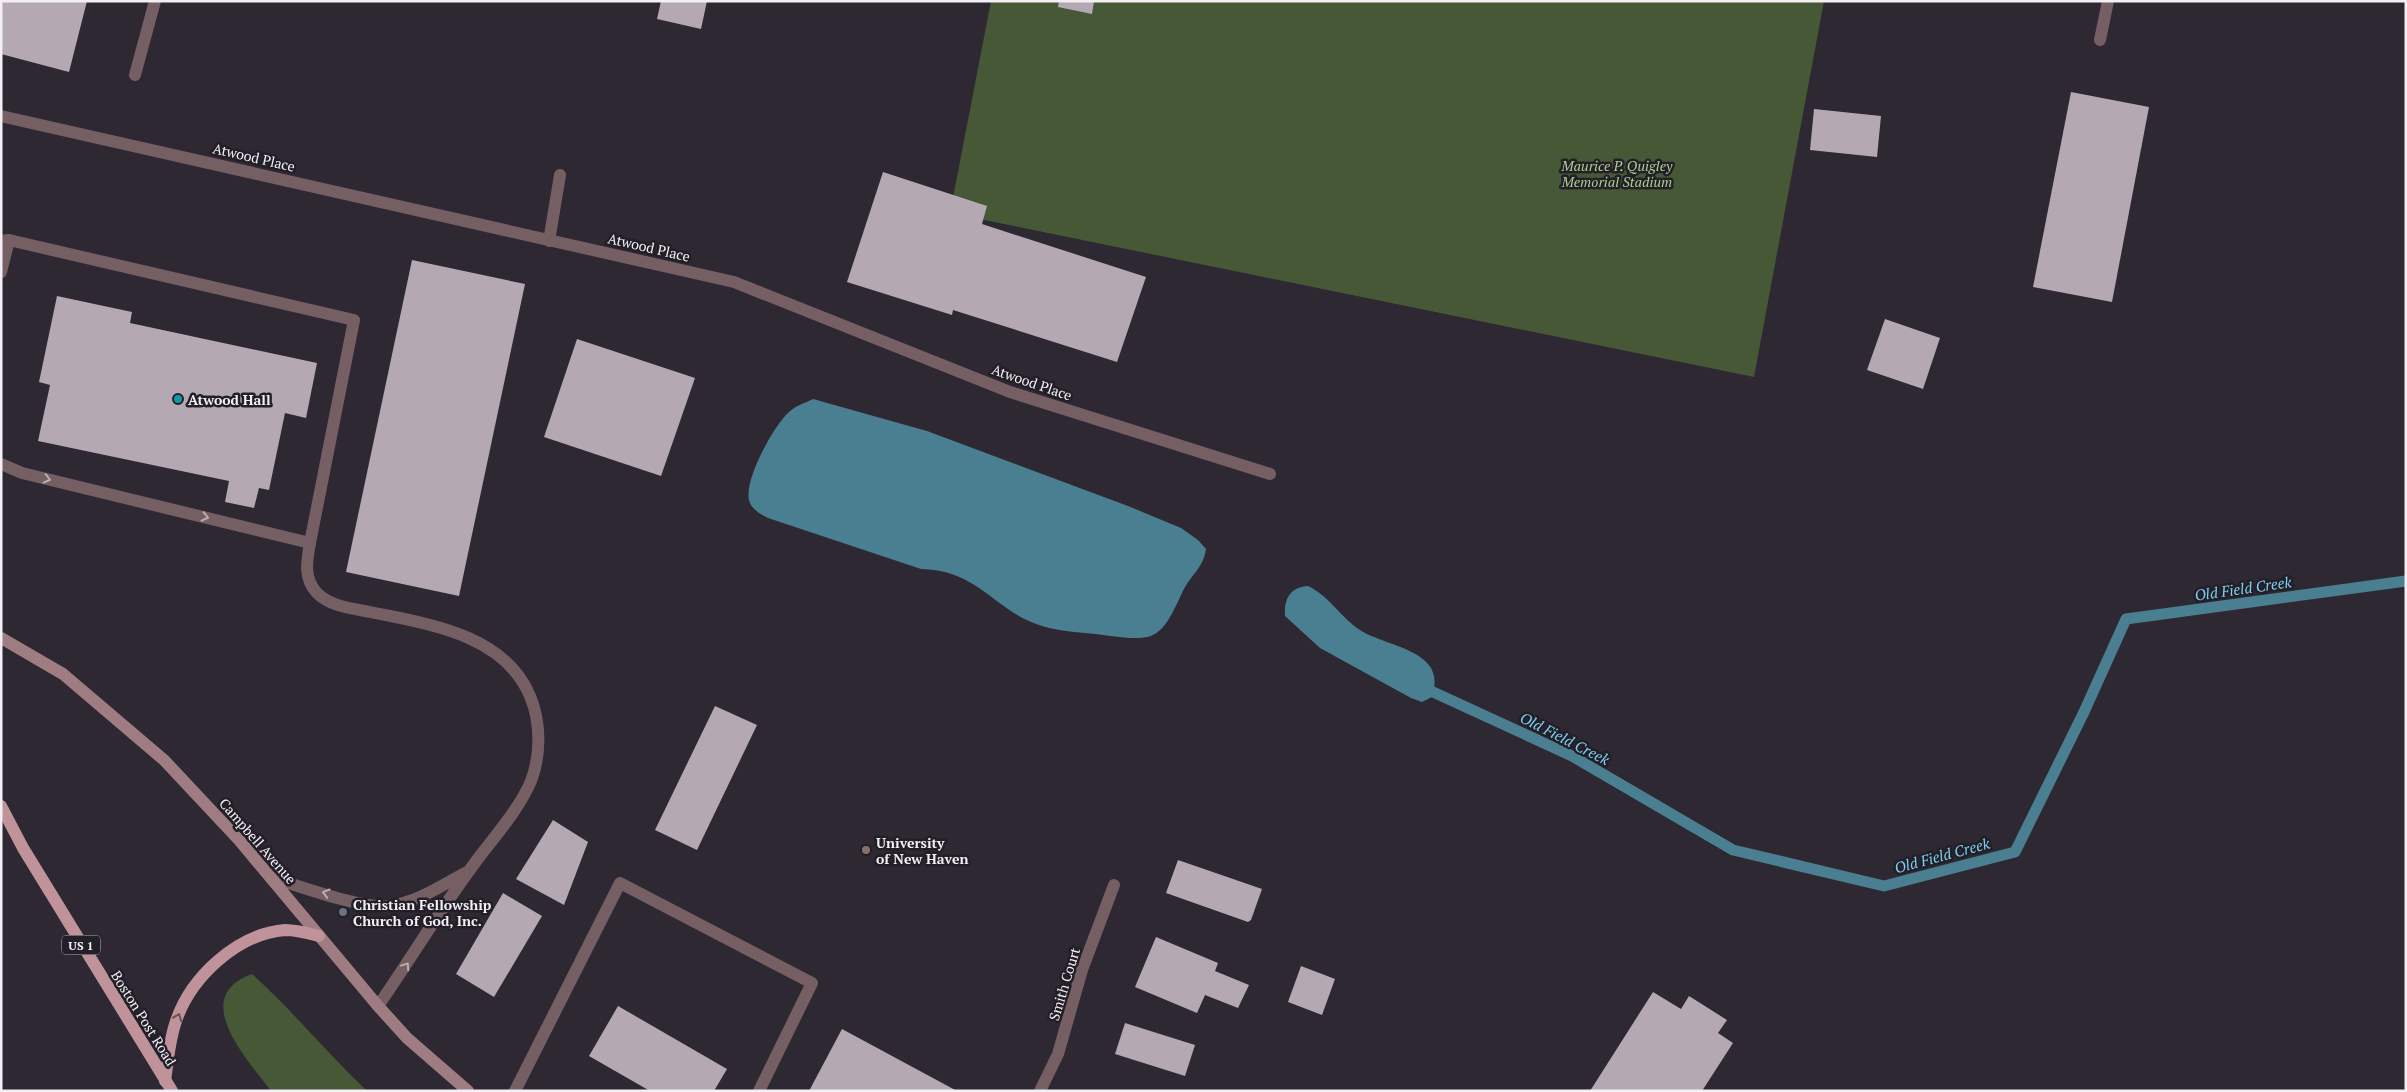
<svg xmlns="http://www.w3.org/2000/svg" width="2407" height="1092" font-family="'PT Serif',serif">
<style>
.green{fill:#475837}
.water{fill:#4a7f92}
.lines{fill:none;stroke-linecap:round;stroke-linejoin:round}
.stream{stroke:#4a7f92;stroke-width:11}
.building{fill:#b4a9b3}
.lane{stroke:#755f62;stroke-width:12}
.street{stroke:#755f62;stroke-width:12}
.secondary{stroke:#9f7c81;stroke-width:12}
.primary{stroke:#bf9399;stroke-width:12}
.oneway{stroke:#baaeb3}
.oneway2{stroke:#69535b}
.culture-dot{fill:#0f9aa8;stroke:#231f28;stroke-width:2}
.education-dot{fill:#8d6e63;stroke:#231f28;stroke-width:2}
.worship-dot{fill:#6b7280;stroke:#231f28;stroke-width:2}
.labels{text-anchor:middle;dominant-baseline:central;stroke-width:5;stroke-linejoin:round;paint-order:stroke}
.shield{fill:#231f28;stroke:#b4b1b8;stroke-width:1}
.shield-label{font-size:12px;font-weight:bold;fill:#f2eff5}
.street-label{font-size:14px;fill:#f2eff5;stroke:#231f28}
.park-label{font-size:14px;font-style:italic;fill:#aecf8e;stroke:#231f28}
.poi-label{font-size:14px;font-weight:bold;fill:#f2eff5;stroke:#231f28;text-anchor:start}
.water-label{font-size:15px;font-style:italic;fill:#7ad0ee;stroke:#231f28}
</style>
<rect width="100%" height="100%" fill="#2d2832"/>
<!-- green -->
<g class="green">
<path d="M 991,1 L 1824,1 L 1754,377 L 950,213 Z"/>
<path d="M 252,974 C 292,1010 327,1053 367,1091 L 271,1091 C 248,1060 188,997 252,974 Z"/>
</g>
<!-- water -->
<g class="water">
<path d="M 813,399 L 927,431 L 1128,506 L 1181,528 L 1198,540 L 1206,549 C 1204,567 1190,576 1183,591 C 1160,641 1156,642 1103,635 C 1083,632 1061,632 1042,626 C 995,612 979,570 921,569 L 768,518 C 762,515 753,510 750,503 C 741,484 774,425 789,412 C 795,406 805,403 813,399 Z"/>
<path d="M 1308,586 C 1329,596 1339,615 1357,628 C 1384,648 1449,648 1432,697 L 1422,702 L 1411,698 L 1320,648 L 1285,616 C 1284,599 1290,587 1308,586 Z"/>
</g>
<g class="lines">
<!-- stream -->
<path class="stream" d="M 1420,686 L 1572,756 L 1733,850 L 1884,886 L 2015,852 L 2084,712 L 2126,619 L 2406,581"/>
</g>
<!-- building -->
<g class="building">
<path d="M 1,1 L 87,1 L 69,72 L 1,54 Z"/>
<path d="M 661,1 L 707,1 L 701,29 L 657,19 Z"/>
<path d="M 1059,1 L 1094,1 L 1092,14 L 1058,7 Z"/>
<path d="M 2071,92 L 2149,107 L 2112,302 L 2033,287 Z"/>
<path d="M 1814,109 L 1881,116 L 1877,157 L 1810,150 Z"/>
<path d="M 883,172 L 987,206 L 982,224 L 1146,277 L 1117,362 L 953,310 L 952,315 L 847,282 Z"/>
<path d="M 412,260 L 525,284 L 459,596 L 346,572 Z"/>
<path d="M 57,296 L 132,312 L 130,323 L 317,363 L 306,418 L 285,413 L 269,490 L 259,488 L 254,508 L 225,502 L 229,481 L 38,441 L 50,385 L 39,382 Z"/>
<path d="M 1885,319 L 1940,338 L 1923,389 L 1867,370 Z"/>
<path d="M 577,339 L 695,378 L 661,476 L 544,437 Z"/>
<path d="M 715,706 L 757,725 L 697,850 L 655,830 Z"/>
<path d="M 553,820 L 588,842 L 564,905 L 516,879 Z"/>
<path d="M 1178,860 L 1262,889 L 1251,920 L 1248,922 L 1166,893 Z"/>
<path d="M 503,893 L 542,916 L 494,997 L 456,974 Z"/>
<path d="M 1156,937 L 1218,963 L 1215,971 L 1249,985 L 1238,1008 L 1205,995 L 1197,1013 L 1135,987 Z"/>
<path d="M 1301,966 L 1335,979 L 1322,1015 L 1288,1002 Z"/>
<path d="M 1653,992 L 1681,1009 L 1689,996 L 1727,1020 L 1718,1033 L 1733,1043 L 1702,1091 L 1590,1091 Z"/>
<path d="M 618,1006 L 727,1069 L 714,1091 L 650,1091 L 589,1056 Z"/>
<path d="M 1125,1023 L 1195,1045 L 1185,1076 L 1115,1054 Z"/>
<path d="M 842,1029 L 957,1091 L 809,1091 Z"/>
</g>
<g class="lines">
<!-- lane -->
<g class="lane">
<path d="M 2100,40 L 2108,1"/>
<path d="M 135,75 L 155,1"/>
<path d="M 1,241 L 9,240 L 354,320 L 310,543 C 307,561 303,578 317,593 C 331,607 352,608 370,612 C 428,624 504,634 530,696 C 541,722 541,755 531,781 C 517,814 489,842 469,871 C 437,915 409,961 378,1006"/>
<path d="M 549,241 L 560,175"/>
<path d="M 1,272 L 9,240"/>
<path d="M 1,464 L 22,473 L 310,543"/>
<path d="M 272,878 C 300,886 361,909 388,906 C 416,903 441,886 465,873"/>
<path d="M 515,1091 L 620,883 L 812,983 L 759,1091"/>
</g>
<!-- street -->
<g class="street">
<path d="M 1,116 L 734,282 L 1010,392 L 1270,474"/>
<path d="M 1040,1091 L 1058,1054 L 1082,970 L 1114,885"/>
</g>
<!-- secondary -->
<path class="secondary" d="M 1,638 L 63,674 L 164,760 L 239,840 L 378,1006 L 407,1038 L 468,1091"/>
<!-- primary -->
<g class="primary">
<path d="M 1,806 L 23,848 L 172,1091"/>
<path d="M 165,1081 C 168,1061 169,1041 176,1021 C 191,977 237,934 285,930 C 296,930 308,933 319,936"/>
</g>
</g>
<!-- one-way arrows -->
<defs><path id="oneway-chevron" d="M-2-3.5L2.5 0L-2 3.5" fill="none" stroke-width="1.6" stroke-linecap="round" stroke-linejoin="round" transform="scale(1.25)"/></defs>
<g class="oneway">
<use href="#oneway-chevron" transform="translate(47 479) rotate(14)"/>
<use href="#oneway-chevron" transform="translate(205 517) rotate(14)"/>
<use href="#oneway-chevron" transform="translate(326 893) rotate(-164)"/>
<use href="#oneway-chevron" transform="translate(406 966) rotate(-56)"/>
</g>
<use class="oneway2" href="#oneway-chevron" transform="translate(178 1017) rotate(-67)"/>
<!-- markers -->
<circle class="culture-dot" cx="178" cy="399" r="5"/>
<circle class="education-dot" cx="866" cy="850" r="5"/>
<circle class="worship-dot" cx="343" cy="912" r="5"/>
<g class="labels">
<!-- shield labels -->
<rect class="shield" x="62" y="935.5" width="38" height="19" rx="4"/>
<g class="shield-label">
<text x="81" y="945">US 1</text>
</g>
<!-- street labels -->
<g class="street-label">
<text transform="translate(254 157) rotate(13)">Atwood Place</text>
<text transform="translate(649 247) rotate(13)">Atwood Place</text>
<text transform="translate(1032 382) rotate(19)">Atwood Place</text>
<text transform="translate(258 841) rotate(49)">Campbell Avenue</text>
<text transform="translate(1064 984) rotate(-73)">Smith Court</text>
<text transform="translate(144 1018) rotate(58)">Boston Post Road</text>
</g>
<!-- park labels -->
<g class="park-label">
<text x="1617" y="165">Maurice P. Quigley<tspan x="1617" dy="16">Memorial Stadium</tspan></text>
</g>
<!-- poi labels -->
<g class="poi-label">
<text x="188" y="399">Atwood Hall</text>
<text x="876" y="842">University<tspan x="876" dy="16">of New Haven</tspan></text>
<text x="353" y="904">Christian Fellowship<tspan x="353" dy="16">Church of God, Inc.</tspan></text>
</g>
<!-- water labels -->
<g class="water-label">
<text transform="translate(2243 588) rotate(-8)">Old Field Creek</text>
<text transform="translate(1565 738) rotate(27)">Old Field Creek</text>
<text transform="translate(1942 855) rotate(-15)">Old Field Creek</text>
</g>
</g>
<!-- border -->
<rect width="2407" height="1092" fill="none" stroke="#f2eff5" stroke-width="5"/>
</svg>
